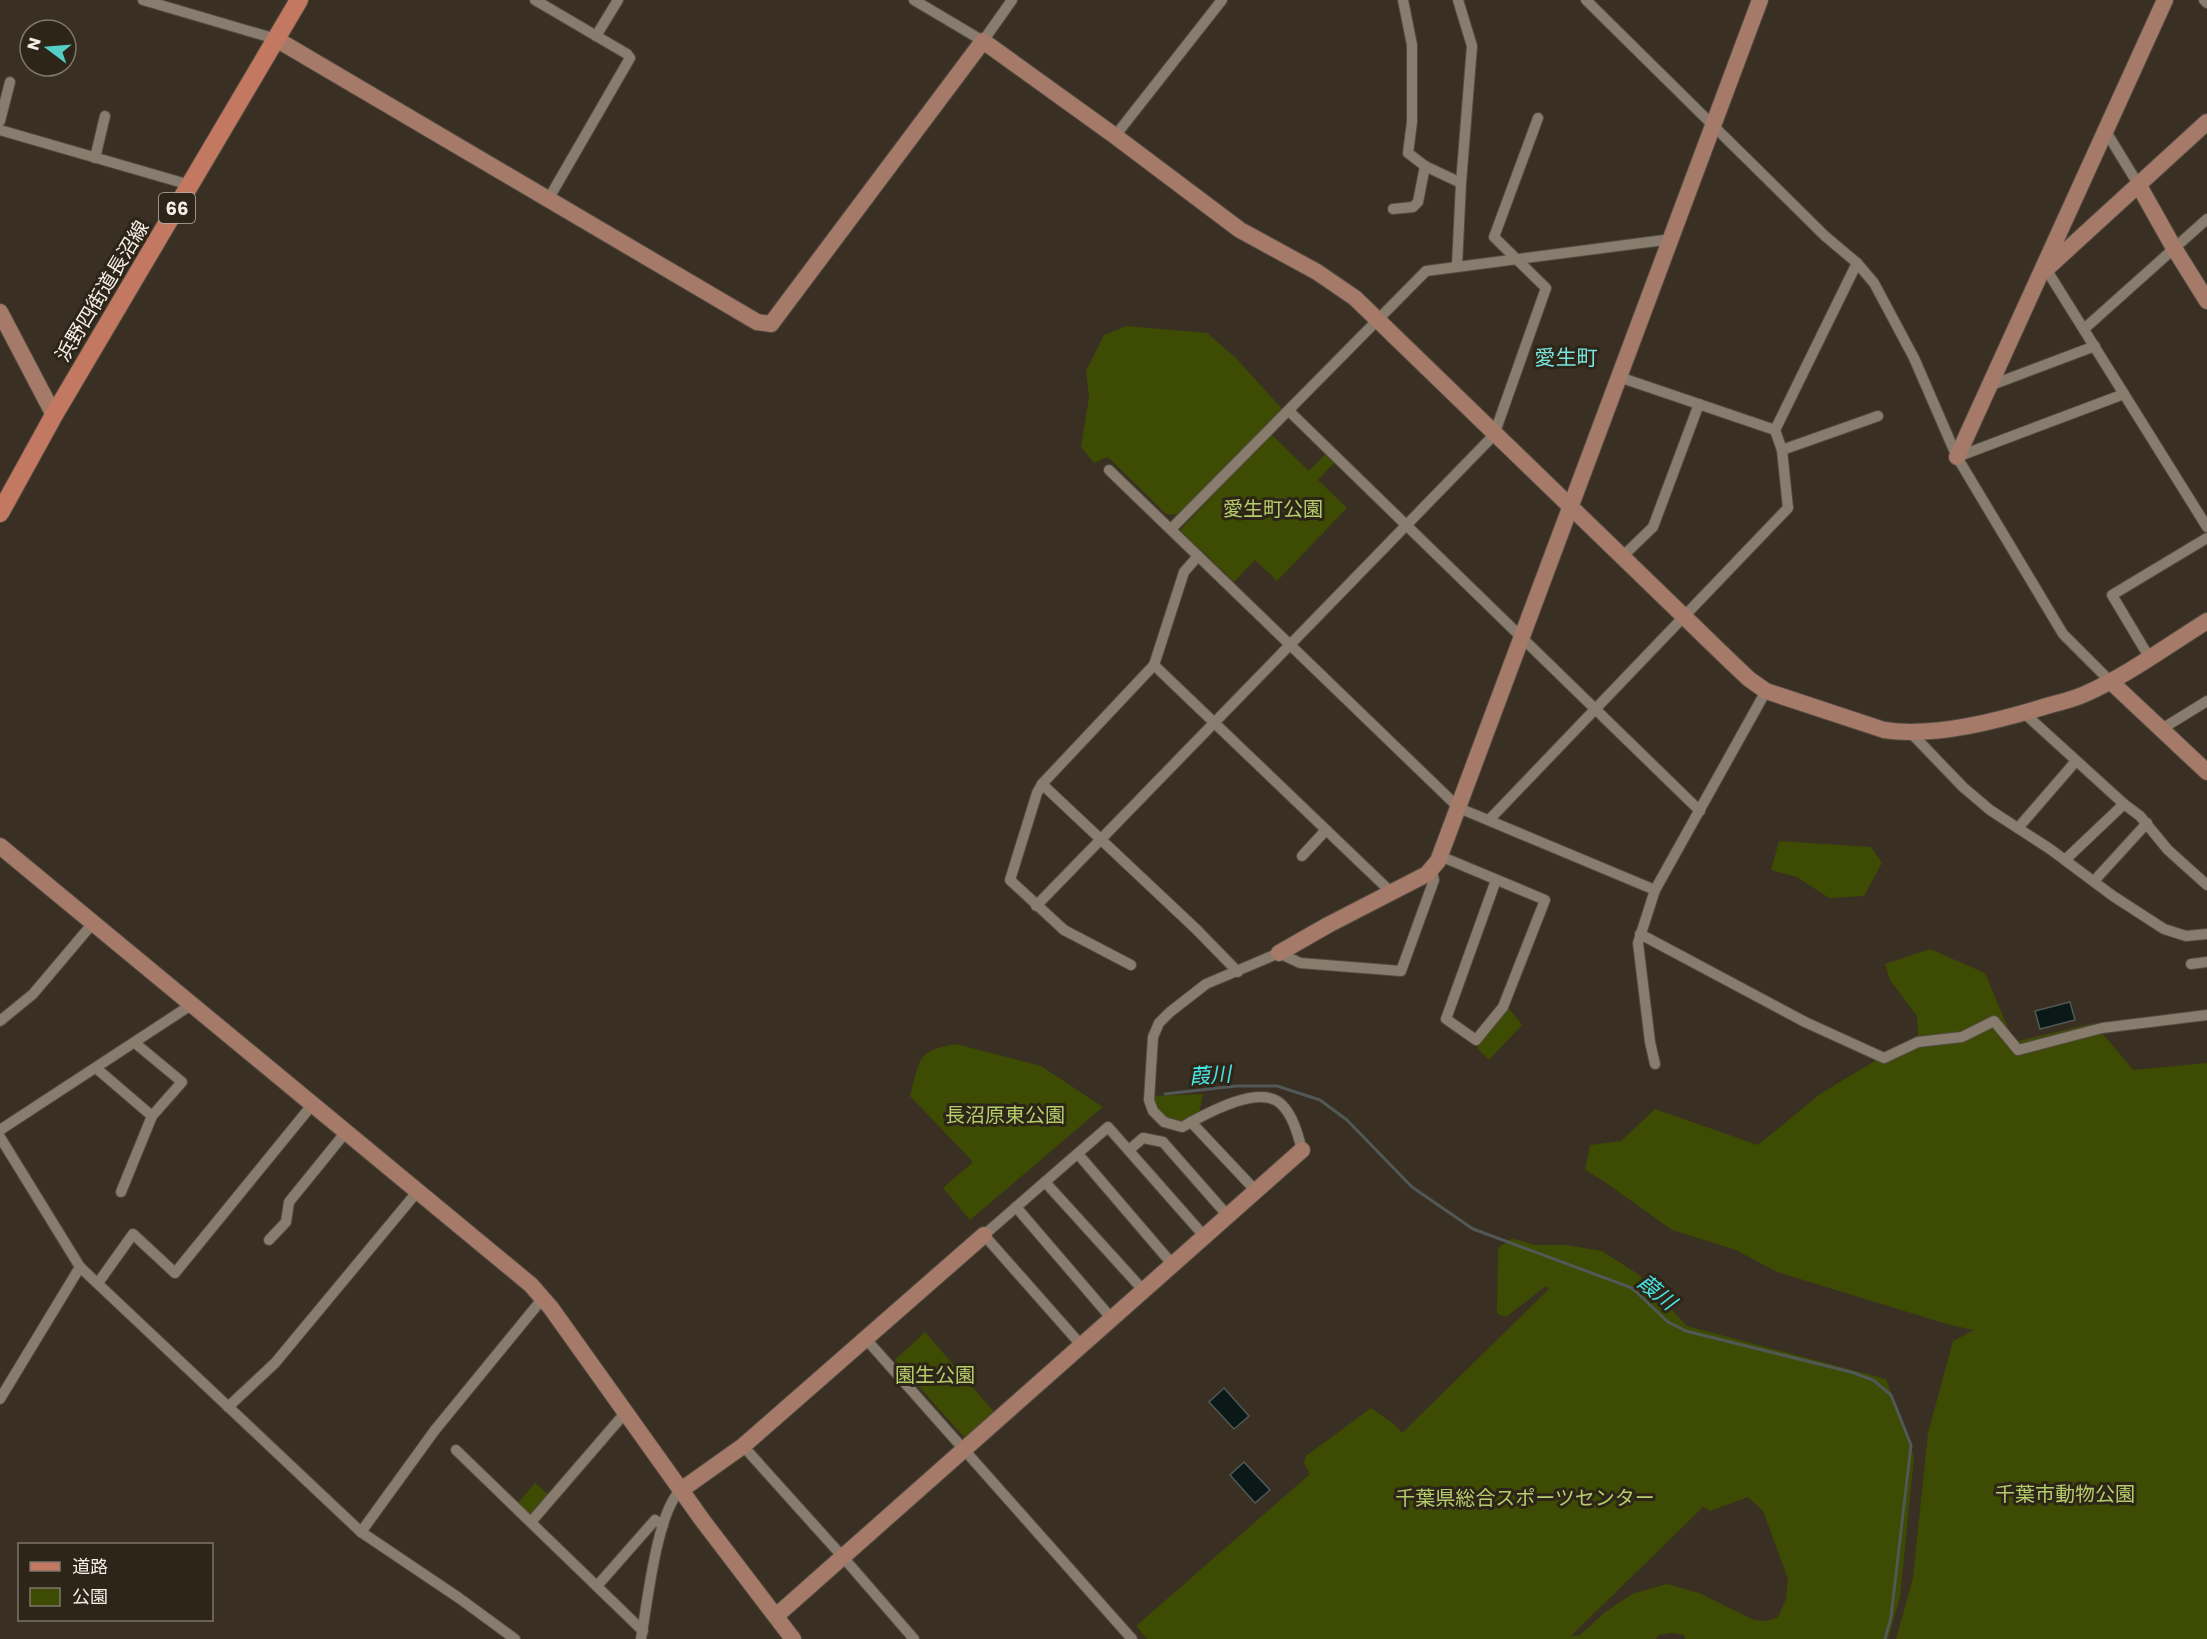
<svg xmlns="http://www.w3.org/2000/svg" width="2207" height="1639" font-family="Poppins,'Noto Sans JP',sans-serif">
<style>
.green{fill:#3e4b02;fill-rule:evenodd}
.water{fill:#0a1818;stroke:#515856;stroke-width:1.5}
.lines{fill:none;stroke-linecap:round;stroke-linejoin:round}
.stream{stroke:#515856;stroke-width:3}
.street-casing{stroke:#534b41;stroke-width:12}
.secondary-casing{stroke:#534b41;stroke-width:18}
.primary-casing{stroke:#534b41;stroke-width:20}
.street{stroke:#877c6e;stroke-width:10}
.secondary{stroke:#a57a68;stroke-width:16}
.primary{stroke:#c37961;stroke-width:18}
.labels{text-anchor:middle;dominant-baseline:central;stroke-width:6;stroke-linejoin:round;paint-order:stroke}
.shield{fill:#2e2519;stroke:#bab2a9;stroke-width:1.5}
.shield-label{font-size:18px;font-weight:bold;fill:#f6efe7}
.street-label{font-size:20px;fill:#f6efe7;stroke:#2e2519}
.park-label{font-size:20px;fill:#b4cc69;stroke:#2e2519}
.neighbourhood-label{font-size:21px;fill:#79e4dc;stroke:#2e2519}
.water-label{font-size:21px;font-style:italic;fill:#48e6e8;stroke:#2e2519}
</style>
<rect width="100%" height="100%" fill="#392f23"/>
<!-- green -->
<g class="green">
<path d="M 1126,326 L 1207,333 L 1235,357 L 1284,411 L 1180,515 L 1166,514 L 1108,457 L 1094,463 L 1081,447 L 1089,397 L 1086,371 L 1104,335 Z"/>
<path d="M 1271,434 L 1309,471 L 1327,452 L 1336,461 L 1318,480 L 1347,508 L 1277,581 L 1255,560 L 1234,582 L 1180,530 Z"/>
<path d="M 1779,841 L 1871,847 L 1882,863 L 1864,896 L 1829,898 L 1797,877 L 1771,870 Z"/>
<path d="M 1930,949 L 1985,973 L 2014,1042 L 2094,1023 L 2133,1070 L 2207,1063 L 2207,1639 L 1896,1639 L 1913,1578 L 1928,1433 L 1953,1341 L 1974,1330 L 1950,1325 L 1777,1272 L 1736,1250 L 1672,1230 L 1602,1180 L 1585,1170 L 1590,1145 L 1621,1141 L 1655,1109 L 1758,1145 L 1820,1094 L 1918,1035 L 1917,1016 L 1890,980 L 1885,964 Z"/>
<path d="M 1508,1007 L 1522,1025 L 1489,1060 L 1477,1048 Z"/>
<path d="M 956,1044 L 1041,1066 L 1103,1107 L 970,1220 L 943,1188 L 973,1162 L 910,1096 C 921,1059 915,1051 956,1044 Z"/>
<path d="M 1203,1094 L 1199,1114 C 1175,1127 1160,1122 1153,1096 Z"/>
<path d="M 1512,1238 L 1534,1245 L 1566,1245 L 1602,1251 L 1638,1274 L 1687,1326 L 1886,1379 L 1914,1457 L 1900,1597 L 1888,1639 L 1685,1639 L 1684,1635 L 1671,1633 L 1659,1635 L 1656,1639 L 1147,1639 L 1136,1626 L 1310,1474 L 1304,1463 L 1306,1456 L 1371,1408 L 1394,1424 L 1402,1433 L 1549,1289 L 1546,1286 L 1506,1317 L 1497,1314 L 1498,1248 ZM 1748,1497 L 1763,1511 L 1788,1579 L 1786,1599 L 1778,1617 L 1767,1621 L 1754,1620 L 1699,1593 L 1667,1584 L 1632,1594 L 1604,1613 L 1580,1635 L 1571,1636 L 1703,1507 L 1710,1511 Z"/>
<path d="M 925,1332 L 996,1414 L 970,1438 L 964,1437 L 895,1360 Z"/>
<path d="M 535,1483 L 549,1495 L 532,1516 L 517,1504 Z"/>
</g>
<!-- water -->
<g class="water">
<path d="M 2070,1002 L 2075,1020 L 2040,1029 L 2035,1011 Z"/>
<path d="M 1224,1388 L 1249,1416 L 1234,1429 L 1209,1402 Z"/>
<path d="M 1244,1462 L 1270,1490 L 1255,1503 L 1230,1475 Z"/>
</g>
<g class="lines">
<!-- stream -->
<path class="stream" d="M 1165,1094 L 1236,1086 L 1277,1086 L 1320,1100 L 1347,1120 L 1412,1187 L 1473,1229 L 1632,1288 L 1668,1322 L 1686,1331 L 1851,1372 L 1873,1380 L 1891,1395 L 1911,1445 L 1891,1617 L 1885,1639"/>
<defs>
<g id="street">
<path d="M 143,0 L 276,39"/>
<path d="M 535,0 L 627,54 L 630,58 L 549,198"/>
<path d="M 914,0 L 983,41 L 1012,0"/>
<path d="M 1403,0 L 1412,45 L 1412,122 L 1408,153 L 1425,166 L 1461,183"/>
<path d="M 1586,0 L 1825,236 L 1857,263 L 1874,283 L 1914,358 L 1957,457 L 2063,634 L 2110,681"/>
<path d="M 2204,0 L 2207,3"/>
<path d="M 596,36 L 618,0"/>
<path d="M 0,121 L 10,82"/>
<path d="M 0,130 L 190,185"/>
<path d="M 2105,130 L 2138,184"/>
<path d="M 1115,136 L 1222,0"/>
<path d="M 95,158 L 105,116"/>
<path d="M 1393,209 L 1413,207 L 1418,202 L 1425,166"/>
<path d="M 1457,266 L 1461,183 L 1472,46 L 1458,0"/>
<path d="M 2046,269 L 2207,527"/>
<path d="M 2084,329 L 2207,219"/>
<path d="M 1619,377 L 1775,430"/>
<path d="M 1989,386 L 2095,346"/>
<path d="M 1289,411 L 1700,811"/>
<path d="M 1782,450 L 1878,416"/>
<path d="M 1957,457 L 2124,394"/>
<path d="M 1109,470 L 1459,808 L 1655,890"/>
<path d="M 1171,529 L 1426,271 L 1672,239"/>
<path d="M 1623,556 L 1653,527 L 1699,404"/>
<path d="M 2149,657 L 2112,595 L 2207,538"/>
<path d="M 1154,665 L 1391,892"/>
<path d="M 2024,713 L 2124,804 L 2140,816 L 2168,850 L 2207,885"/>
<path d="M 2160,730 L 2207,701"/>
<path d="M 1911,733 L 1963,787 L 1990,810 L 2050,849 L 2113,896 L 2164,929 L 2186,936 L 2207,934"/>
<path d="M 1042,784 L 1196,929 L 1238,972"/>
<path d="M 1489,820 L 1788,508 L 1782,450 L 1775,430 L 1857,263"/>
<path d="M 2018,828 L 2076,761"/>
<path d="M 1302,856 L 1326,830"/>
<path d="M 1440,856 L 1545,900 L 1503,1007 L 1476,1040 L 1446,1019 L 1496,880"/>
<path d="M 2065,860 L 2124,804"/>
<path d="M 2094,881 L 2147,823"/>
<path d="M 1036,906 L 1494,435 L 1546,288 L 1494,237 L 1538,118"/>
<path d="M 1640,934 L 1805,1022 L 1884,1058 L 1918,1042 L 1962,1037 L 1994,1021 L 2018,1050 L 2102,1028 L 2207,1015"/>
<path d="M 2191,964 L 2207,962"/>
<path d="M 1131,965 L 1064,930 L 1010,880 L 1037,793 L 1042,784 L 1154,665 L 1184,572 L 1198,556"/>
<path d="M 0,1021 L 33,994 L 93,923"/>
<path d="M 1655,1064 L 1650,1042 L 1638,943 L 1655,890 L 1766,691"/>
<path d="M 96,1068 L 152,1116"/>
<path d="M 1191,1122 L 1256,1191"/>
<path d="M 0,1130 L 191,1005"/>
<path d="M 0,1137 L 80,1267 L 361,1532 L 459,1598 L 515,1639"/>
<path d="M 1129,1150 L 1143,1138 L 1163,1142 L 1228,1216"/>
<path d="M 1302,1150 C 1298,1135 1293,1115 1281,1104 C 1259,1083 1204,1115 1182,1127 L 1164,1122 L 1153,1111 L 1149,1100 L 1153,1037 L 1159,1023 L 1170,1012 L 1206,984 L 1279,953 L 1300,963 L 1401,971 L 1434,880 L 1432,871"/>
<path d="M 1078,1154 L 1173,1265"/>
<path d="M 1045,1182 L 1144,1291"/>
<path d="M 121,1192 L 152,1116 L 182,1082 L 135,1043"/>
<path d="M 1016,1207 L 1112,1319"/>
<path d="M 269,1240 L 286,1222 L 289,1202 L 345,1133"/>
<path d="M 98,1283 L 133,1234 L 175,1273 L 312,1105"/>
<path d="M 865,1338 L 1132,1639"/>
<path d="M 1082,1346 L 984,1235 L 1108,1127 L 1205,1237"/>
<path d="M 0,1399 L 80,1267"/>
<path d="M 228,1407 L 275,1363 L 417,1192"/>
<path d="M 743,1446 L 842,1556 L 914,1639"/>
<path d="M 456,1450 L 643,1631"/>
<path d="M 531,1522 L 625,1413"/>
<path d="M 361,1532 L 435,1430 L 543,1298"/>
<path d="M 597,1586 L 655,1520 L 663,1525"/>
<path d="M 641,1639 C 647,1605 657,1510 681,1490"/>
</g>
<g id="secondary">
<path d="M 276,39 L 757,322 L 771,324 L 983,41 L 1115,136 L 1240,230 L 1317,272 L 1355,298 L 1731,662 L 1749,679 L 1766,691 L 1884,730 C 1935,738 2001,720 2050,705 C 2062,702 2074,699 2085,694 C 2128,675 2167,646 2207,621"/>
<path d="M 2138,184 L 2174,248 L 2207,301"/>
<path d="M 2044,271 L 2207,122"/>
<path d="M 0,312 L 54,415"/>
<path d="M 1957,457 L 2165,0"/>
<path d="M 2110,681 L 2207,772"/>
<path d="M 0,846 L 531,1285 L 551,1308 L 703,1521 L 793,1639"/>
<path d="M 1279,953 L 1328,925 L 1427,874 L 1438,861 L 1760,0"/>
<path d="M 681,1490 L 743,1446 L 984,1235"/>
<path d="M 776,1616 L 1302,1150"/>
</g>
<path id="primary" d="M 0,513 L 54,415 L 299,0"/>
</defs>
<!-- street casing -->
<use href="#street" class="street-casing"/>
<!-- secondary casing -->
<use href="#secondary" class="secondary-casing"/>
<!-- primary casing -->
<use href="#primary" class="primary-casing"/>
<!-- street -->
<use href="#street" class="street"/>
<!-- secondary -->
<use href="#secondary" class="secondary"/>
<!-- primary -->
<use href="#primary" class="primary"/>
</g>
<g class="labels">
<!-- shield labels -->
<rect class="shield" x="159" y="193" width="36" height="30" rx="4.5"/>
<g class="shield-label">
<text x="177" y="208">66</text>
</g>
<!-- street labels -->
<g class="street-label">
<text transform="translate(102 291) rotate(-59)">浜野四街道長沼線</text>
</g>
<!-- park labels -->
<g class="park-label">
<text x="1273" y="509">愛生町公園</text>
<text x="1005" y="1115">長沼原東公園</text>
<text x="935" y="1375">園生公園</text>
<text x="2065" y="1494">千葉市動物公園</text>
<text x="1525" y="1498">千葉県総合スポーツセンター</text>
</g>
<!-- neighbourhood labels -->
<g class="neighbourhood-label">
<text x="1566" y="357">愛生町</text>
</g>
<!-- water labels -->
<g class="water-label">
<text transform="translate(1210 1075) rotate(-4)">葭川</text>
<text transform="translate(1657 1292) rotate(39)">葭川</text>
</g>
</g>
<!-- legend -->
<rect x="18" y="1543" width="195" height="78" fill="#2e2519" stroke="#7e766b" stroke-width="1.5"/>
<rect x="30" y="1562" width="30" height="9" fill="#c37961" stroke="#7e766b" stroke-width="1.5"/>
<text x="72" y="1573" font-size="18" fill="#f6efe7">道路</text>
<rect x="30" y="1588" width="30" height="18" fill="#3e4b02" stroke="#7e766b" stroke-width="1.5"/>
<text x="72" y="1603" font-size="18" fill="#f6efe7">公園</text>
<!-- north arrow -->
<g transform="translate(48 48) rotate(286)"><circle r="28" fill="#2e2519" stroke="#7e766b" stroke-width="1.5"/>
<path d="M0-4.5L10 22L0 15L-10 22Z" fill="#55cec6"/>
<text y="-9" font-size="16" font-weight="bold" text-anchor="middle" fill="#f6efe7">N</text>
</g>
</svg>
